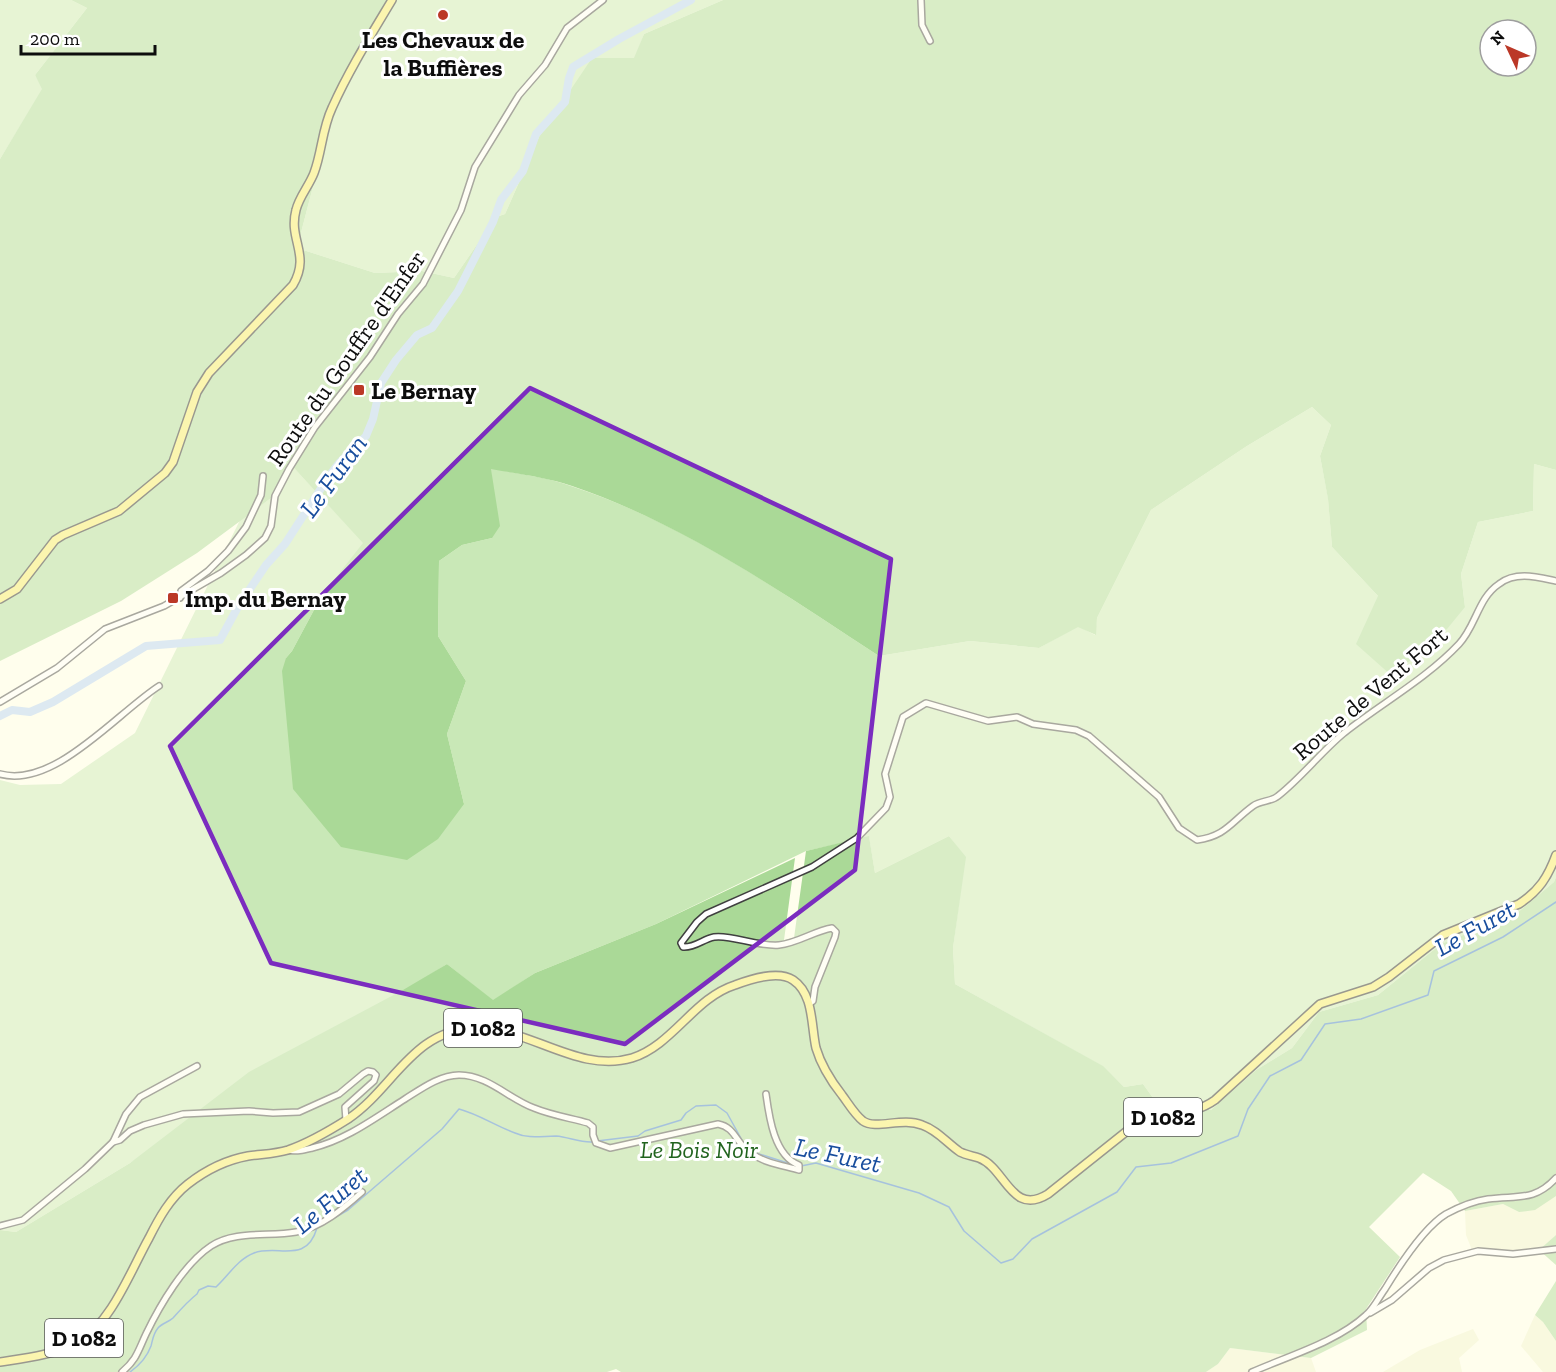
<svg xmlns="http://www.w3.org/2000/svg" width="1556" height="1372" font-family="'Zilla Slab',serif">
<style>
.farmland{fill:#f1f4ce}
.green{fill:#c9e8b7}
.forest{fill:#aad997;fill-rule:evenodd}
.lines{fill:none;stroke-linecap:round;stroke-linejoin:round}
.stream{stroke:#3b7acb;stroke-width:1.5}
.river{stroke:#b3d1f5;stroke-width:8}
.minor-casing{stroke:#404040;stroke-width:8}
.major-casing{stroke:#1e1e1e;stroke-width:10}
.minor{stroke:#fff;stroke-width:5}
.major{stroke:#f6eb65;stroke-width:7}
.marked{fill:none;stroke:#7b2cbf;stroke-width:4.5;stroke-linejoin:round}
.poi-dot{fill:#bb3827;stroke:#fff;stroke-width:2}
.labels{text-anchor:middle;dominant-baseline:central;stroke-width:6;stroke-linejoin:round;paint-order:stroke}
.shield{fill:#fff;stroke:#565656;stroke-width:1.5}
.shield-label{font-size:22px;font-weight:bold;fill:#0d0d0d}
.poi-label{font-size:24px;font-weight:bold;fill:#0d0d0d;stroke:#fff;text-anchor:start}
.street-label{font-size:24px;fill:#0d0d0d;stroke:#fff}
.park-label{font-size:24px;font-style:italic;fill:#21641e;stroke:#fff}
.water-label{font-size:26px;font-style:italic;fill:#184d9d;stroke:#fff}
</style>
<rect width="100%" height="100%" fill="#fffeed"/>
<!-- farmland -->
<g class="farmland">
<path d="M 1556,1195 L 1556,1235 L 1539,1250 L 1511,1253 L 1472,1250 L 1466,1235 L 1465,1211 L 1503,1204 L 1519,1212 Z"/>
<path d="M 1535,1315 L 1543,1322 L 1556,1341 L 1556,1372 L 1543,1372 L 1521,1346 Z"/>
<path d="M 1473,1329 L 1479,1340 L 1459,1358 L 1462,1372 L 1383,1372 L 1420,1350 Z"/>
<path d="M 1230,1348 L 1311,1358 L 1316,1372 L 1206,1372 L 1218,1364 Z"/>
</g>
<!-- green -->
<g class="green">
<path d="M 0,0 L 71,0 L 87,8 L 35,75 L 43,89 L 0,159 Z"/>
<path d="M 389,0 L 723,0 L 644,34 L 635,58 L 539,137 L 505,214 L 496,217 L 454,278 L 422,271 L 375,273 L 297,248 L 322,152 L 349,65 Z"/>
<path d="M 1312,407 L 1331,425 L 1320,456 L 1328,498 L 1332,547 L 1378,596 L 1465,607 L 1461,574 L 1478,522 L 1533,511 L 1534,464 L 1556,470 L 1556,877 L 1554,882 L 1517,913 L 1441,944 L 1378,995 L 1319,1012 L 1292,1048 L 1256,1070 L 1211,1110 L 1188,1103 L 1156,1102 L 1143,1084 L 1124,1087 L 1102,1066 L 955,984 L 953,948 L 965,857 L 949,836 L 875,873 L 869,837 L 806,851 L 656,924 L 535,973 L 493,1001 L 447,964 L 130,1163 L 16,1232 L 0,1230 L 0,780 L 20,785 L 61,784 L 135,733 L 240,520 L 271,498 L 294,468 L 364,543 L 322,595 L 292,651 L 286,658 L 464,804 L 447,734 L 466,681 L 438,636 L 439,561 L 462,545 L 492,538 L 491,468 C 517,474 546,477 571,486 C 684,523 781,592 879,656 L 970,641 L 1039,648 L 1078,626 L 1095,635 L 1097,618 L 1151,510 L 1247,446 Z"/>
</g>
<!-- forest -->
<g class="forest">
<path d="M 71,0 L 389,0 L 349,65 L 322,152 L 297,248 L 375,273 L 422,271 L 454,278 L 496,217 L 505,214 L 539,137 L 592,58 L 634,58 L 644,34 L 723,0 L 1556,0 L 1556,470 L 1534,464 L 1533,511 L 1478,522 L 1461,574 L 1465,607 L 1447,629 L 1392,676 L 1356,644 L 1378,596 L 1332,547 L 1328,499 L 1320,456 L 1331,425 L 1312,407 L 1247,446 L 1151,510 L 1097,618 L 1096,635 L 1078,627 L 1039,648 L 970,641 L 879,656 C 781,592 684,524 572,486 C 546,477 517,474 491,469 L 500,526 L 492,538 L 462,545 L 439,561 L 438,636 L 466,681 L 447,734 L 464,804 L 438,839 L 407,860 L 341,847 L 293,789 L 282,671 L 286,658 L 292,651 L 322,595 L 363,543 L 294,468 L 271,498 L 197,553 L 121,601 L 0,661 L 0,159 L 42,89 L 35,75 L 87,8 ZM 1490,30 L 1526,30 L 1526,66 L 1490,66 Z"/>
<path d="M 869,836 L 875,873 L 949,836 L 966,857 L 953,948 L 955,984 L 1103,1066 L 1124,1087 L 1143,1084 L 1156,1102 L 1188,1103 L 1211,1110 L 1256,1070 L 1292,1048 L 1319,1012 L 1378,995 L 1441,944 L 1517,913 L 1554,882 L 1556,877 L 1556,1196 L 1535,1210 L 1519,1212 L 1503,1204 L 1465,1211 L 1451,1191 L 1423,1173 L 1369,1227 L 1400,1257 L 1366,1309 L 1367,1330 L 1311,1358 L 1230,1348 L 1218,1364 L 1206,1372 L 621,1372 L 616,1369 L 607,1372 L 0,1372 L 0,1230 L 16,1232 L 130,1163 L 249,1072 L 403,990 L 447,964 L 493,1000 L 535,973 L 656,924 L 795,858 L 784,940 L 794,938 L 806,851 Z"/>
<path d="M 1556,1235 L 1556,1265 L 1539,1250 Z"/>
<path d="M 1556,1281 L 1556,1341 L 1543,1322 L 1535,1315 Z"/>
</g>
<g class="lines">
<!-- stream -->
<g class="stream">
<path d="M 597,1141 L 638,1136 L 645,1131 L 681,1120 L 686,1113 L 696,1106 L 716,1105 L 727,1113 L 743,1142"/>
<path d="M 756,1153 L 794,1165"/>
<path d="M 801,1166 L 816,1163 L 919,1193 L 949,1207 L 964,1231 L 1001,1263 L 1013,1259 L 1032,1239 L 1117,1192 L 1136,1167 L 1171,1163 L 1238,1136 L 1248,1109 L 1270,1076 L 1301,1060 L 1325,1024 L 1361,1019 L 1428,995 L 1434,971 L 1503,937 L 1556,902"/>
<path d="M 334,1218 L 348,1210 L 442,1129 L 459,1109 C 478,1114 496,1126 515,1133 C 528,1139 542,1136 556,1136 C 569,1137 580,1143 593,1142"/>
<path d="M 130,1372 C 140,1365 147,1357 151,1346 C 153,1339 153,1334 158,1328 C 162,1323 169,1322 173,1318 C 181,1309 188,1301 197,1294 L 199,1290 L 208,1286 L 216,1287 C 228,1276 238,1259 254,1253 C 278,1244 306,1265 317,1228"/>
</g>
<!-- river -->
<path class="river" d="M 0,716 L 12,710 L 30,712 L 53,702 L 146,646 L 220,640 L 239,605 L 266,565 L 285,544 L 329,476 L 340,462 L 366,436 L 373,419 L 381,383 L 396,360 L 417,335 L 432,328 L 458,291 L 493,222 L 501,200 L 523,171 L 536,134 L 565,102 L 569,78 L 573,67 L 619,39 L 691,0"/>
<defs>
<g id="minor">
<path d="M 921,0 L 922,25 L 930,41"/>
<path d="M 180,598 L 181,591 L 208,571 L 228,551 L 246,527 L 261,495 L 263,476"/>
<path d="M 0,702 L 57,668 L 105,629 L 164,606 L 221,573 L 246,555 L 265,538 L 271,526 L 275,496 L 289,469 L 315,427 L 370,357 L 398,314 L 423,284 L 461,210 L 475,167 L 519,95 L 545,65 L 567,28 L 603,0"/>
<path d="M 0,774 C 54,789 117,713 159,686"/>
<path d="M 809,1004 L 813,1001 L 815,987 L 835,937 L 836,932 L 832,928 C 814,931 798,943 779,945 C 758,947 730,934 714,937 C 703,939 695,948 683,947 L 681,943 L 697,922 L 706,914 L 812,867 L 857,838 L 886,808 L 890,797 L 885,774 L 903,717 L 926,703 L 988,721 L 1017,717 L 1033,724 L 1076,730 L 1089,736 L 1159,797 L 1179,828 L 1197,840 C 1226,836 1231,822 1253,806 C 1261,800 1271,802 1278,796 C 1302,777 1321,752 1344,733 C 1382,703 1426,679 1459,644 C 1476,626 1478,598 1499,584 C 1516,571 1537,577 1556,581"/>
<path d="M 113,1142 L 120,1140 L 130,1131 L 144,1125 L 183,1114 L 249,1111 L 273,1113 L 299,1112 L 339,1094 L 363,1074 L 368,1071 L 373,1072 L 376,1075 L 374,1081 L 345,1107 L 346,1120"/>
<path d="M 289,1150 C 297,1152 304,1150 312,1148 C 346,1140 375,1118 405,1099 C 421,1089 440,1075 459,1075 C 488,1075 509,1099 534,1108 C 551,1115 570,1118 588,1123 L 593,1127 L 593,1135 L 596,1143 L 610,1148 L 718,1124 C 735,1127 736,1143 749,1152 C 764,1163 781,1165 799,1170 L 799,1165 C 774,1156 769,1116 766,1094"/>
<path d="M 0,1226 L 23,1220 L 85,1169 L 113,1142 L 126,1114 L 140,1097 L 197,1066"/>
<path d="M 1370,1313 L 1392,1300 L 1429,1268 L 1444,1260 L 1478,1251 L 1513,1254 L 1556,1249"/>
<path d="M 122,1372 C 137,1359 138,1351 146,1334 C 160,1305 184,1264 211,1246 C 235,1230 269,1237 296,1232 C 321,1228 344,1208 362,1192"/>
<path d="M 1252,1372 C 1288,1356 1337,1342 1366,1315 C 1374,1308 1379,1297 1385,1289 C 1399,1266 1423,1228 1446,1214 C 1459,1207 1473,1201 1488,1199 C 1517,1195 1534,1202 1556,1178"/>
</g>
<g id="major">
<path d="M 0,599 L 17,589 L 55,540 L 63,535 L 119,511 L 165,473 L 173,462 L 197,392 L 209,373 L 293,285 C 311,254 288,240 296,210 C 299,197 309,186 314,173 C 322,152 322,129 332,108 C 349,70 371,35 392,0"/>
<path d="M 0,1362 C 26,1358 54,1355 78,1342 C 111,1324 131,1270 149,1238 C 159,1218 170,1198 188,1184 C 206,1170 226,1160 248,1156 C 262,1154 275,1154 288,1150 C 309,1143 329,1131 348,1119 C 394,1088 412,1030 475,1028 C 529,1027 578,1074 632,1058 C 673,1045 694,998 735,985 C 751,979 778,970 793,980 C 814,994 811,1026 816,1048 C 821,1065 831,1081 842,1095 C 848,1103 855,1115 863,1121 C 876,1130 902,1117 922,1125 C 937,1130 947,1143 960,1152 C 966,1155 973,1156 979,1158 C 1006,1168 1011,1217 1048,1194 L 1132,1127 C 1158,1113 1190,1118 1215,1100 L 1320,1004 L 1373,987 L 1389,977 L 1443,935 L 1519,904 C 1539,891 1548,877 1556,855"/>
</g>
</defs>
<!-- minor casing -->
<use href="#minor" class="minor-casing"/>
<!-- major casing -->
<use href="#major" class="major-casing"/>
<!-- minor -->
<use href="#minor" class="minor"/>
<!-- major -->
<use href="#major" class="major"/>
</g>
<!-- marked area -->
<path d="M0 0H1556V1372H0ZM 530,388 L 891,559 L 855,870 L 625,1044 L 271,963 L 170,746 Z" fill="#fffeed" fill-opacity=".55" fill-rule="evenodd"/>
<path class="marked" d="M 530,388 L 891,559 L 855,870 L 625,1044 L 271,963 L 170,746 Z"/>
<!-- markers -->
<g class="poi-dot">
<circle cx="443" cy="15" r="6"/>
<rect x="353" y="384" width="12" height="12" rx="3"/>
<rect x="167" y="592" width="12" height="12" rx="3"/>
</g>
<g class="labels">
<!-- shield labels -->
<g class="shield">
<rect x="444" y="1009" width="78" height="38" rx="4.5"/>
<rect x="1124" y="1098" width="78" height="38" rx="4.5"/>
<rect x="45" y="1319" width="78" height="38" rx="4.5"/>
</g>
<g class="shield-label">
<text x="483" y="1028">D 1082</text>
<text x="1163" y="1117">D 1082</text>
<text x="84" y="1338">D 1082</text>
</g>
<!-- poi labels -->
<g class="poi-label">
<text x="443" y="39" text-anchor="middle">Les Chevaux de<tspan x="443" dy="28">la Buffières</tspan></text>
<text x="371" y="390">Le Bernay</text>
<text x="185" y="598">Imp. du Bernay</text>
</g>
<!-- street labels -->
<g class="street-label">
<text transform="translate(346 358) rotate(-55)">Route du Gouffre d'Enfer</text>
<text transform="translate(1370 693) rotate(-40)">Route de Vent Fort</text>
</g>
<!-- park labels -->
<g class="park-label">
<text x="699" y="1149">Le Bois Noir</text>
</g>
<!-- water labels -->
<g class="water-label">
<text transform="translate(333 476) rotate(-54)">Le Furan</text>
<text transform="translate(1475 928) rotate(-29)">Le Furet</text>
<text transform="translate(838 1155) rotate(12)">Le Furet</text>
<text transform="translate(330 1200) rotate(-40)">Le Furet</text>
</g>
</g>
<!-- north arrow -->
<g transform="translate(1508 48) rotate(314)"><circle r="28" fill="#ffffff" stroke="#9e9e9e" stroke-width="1.5"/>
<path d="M0-4.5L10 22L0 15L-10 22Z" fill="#bb3827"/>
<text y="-9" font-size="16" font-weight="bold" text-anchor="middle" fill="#0d0d0d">N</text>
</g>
<!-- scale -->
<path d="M21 45v9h134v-9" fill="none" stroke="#0d0d0d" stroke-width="3"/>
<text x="30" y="45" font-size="18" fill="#0d0d0d" stroke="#ffffff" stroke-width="4.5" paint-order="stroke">200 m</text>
</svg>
